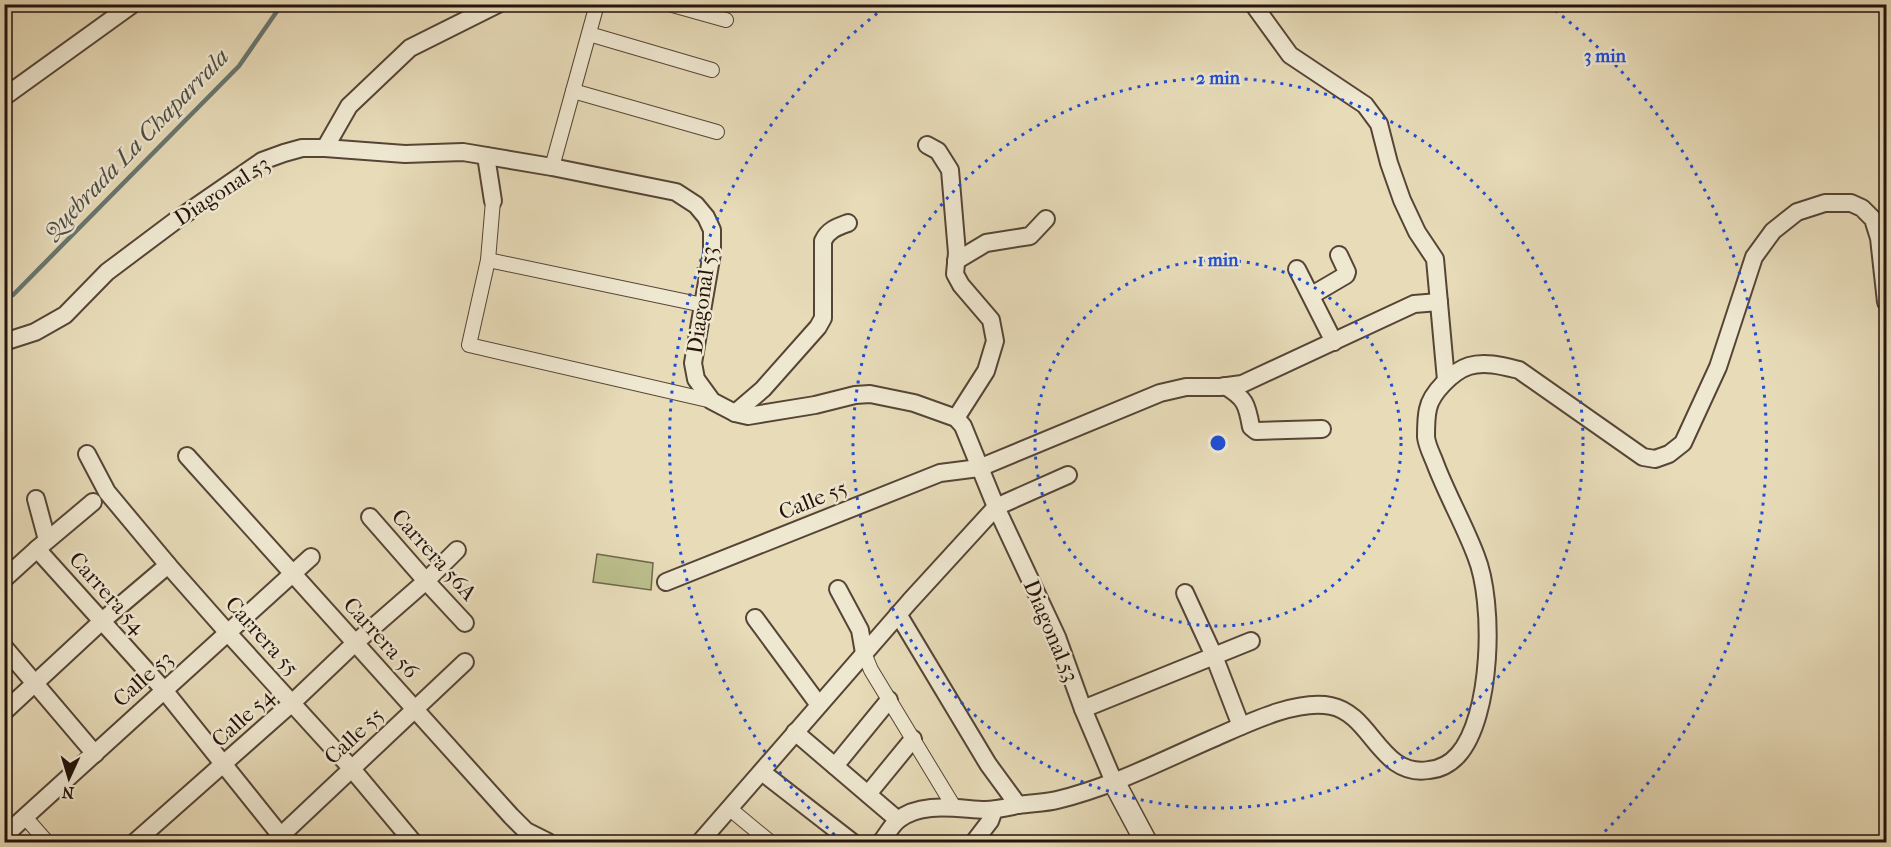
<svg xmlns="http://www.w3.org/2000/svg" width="1891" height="847" font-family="'IM FELL French Canon',serif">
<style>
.grass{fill:#babe8b;stroke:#70684c;stroke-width:1.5}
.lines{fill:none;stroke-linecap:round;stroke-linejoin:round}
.stream{stroke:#697771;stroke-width:4.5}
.pedestrian-casing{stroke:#564537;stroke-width:16}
.minor-casing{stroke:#564537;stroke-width:20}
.tertiary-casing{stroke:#564537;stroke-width:24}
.pedestrian{stroke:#efe8d1;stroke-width:14}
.minor{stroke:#efe8d1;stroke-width:16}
.tertiary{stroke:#efe8d1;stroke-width:21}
.ring{fill:none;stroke:#1d4ed8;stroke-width:3;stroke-dasharray:3 6}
.labels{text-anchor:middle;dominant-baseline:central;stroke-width:5;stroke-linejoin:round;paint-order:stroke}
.street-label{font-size:22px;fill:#25130c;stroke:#efe8d1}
.water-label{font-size:24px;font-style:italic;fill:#4d4d47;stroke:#efe8d1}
.centre{fill:#1d4ed8;stroke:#efe8d1;stroke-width:3}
.ring-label{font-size:18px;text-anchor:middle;font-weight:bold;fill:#1d4ed8;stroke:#efe8d1;stroke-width:5;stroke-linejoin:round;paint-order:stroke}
</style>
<rect width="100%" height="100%" fill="#e7dbb8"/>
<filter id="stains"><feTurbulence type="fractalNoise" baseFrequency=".00333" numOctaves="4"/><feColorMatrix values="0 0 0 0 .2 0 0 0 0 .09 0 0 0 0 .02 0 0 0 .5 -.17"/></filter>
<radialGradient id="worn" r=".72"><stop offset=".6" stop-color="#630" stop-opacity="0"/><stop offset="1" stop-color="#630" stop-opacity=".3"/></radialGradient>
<!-- grass -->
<path class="grass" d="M 597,554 L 653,563 L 651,590 L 593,582 Z"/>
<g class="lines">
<!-- stream -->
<path class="stream" d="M 4,295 L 13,295 L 239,66 L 282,4"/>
<defs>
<g id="pedestrian">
<path d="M 669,4 L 726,20"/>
<path d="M 589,34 L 712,70"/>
<path d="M 573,91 L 717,132"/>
<path d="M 552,167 L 597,4"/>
<path d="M 493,201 L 488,260 L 469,345 L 712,401"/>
<path d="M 488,260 L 703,305"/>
<path d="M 864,653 L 871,670 L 954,807"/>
<path d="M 730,809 L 770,842"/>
<path d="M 25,817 L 47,842"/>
</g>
<g id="minor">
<path d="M 1253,4 L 1290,55 L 1365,105 L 1379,124 L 1389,163 L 1402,200 L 1417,232 L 1435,259 L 1446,380"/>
<path d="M 4,97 L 133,4"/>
<path d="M 927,145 L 938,151 L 950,170 L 957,253 L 955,274 L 961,285 L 991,320 L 995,341 L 986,371 L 956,418"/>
<path d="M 325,148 L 349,106 L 410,48 L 498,4"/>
<path d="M 486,156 L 493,201"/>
<path d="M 956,261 L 986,243 L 1030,236 L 1046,219"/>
<path d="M 1297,269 L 1334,342"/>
<path d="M 1312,295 L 1346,275 L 1347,272 L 1339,255"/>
<path d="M 4,342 L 35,332 L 65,315 L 107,272 L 175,221 L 262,161 L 284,153 L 302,148 L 325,148 L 405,154 L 463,152 L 552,167 L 676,192 L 696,205 L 706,217 L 712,230 L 712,253 L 693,363 L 696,379 L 712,401 L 735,413 L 748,416 L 815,405 L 855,395 L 870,394 L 914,403 L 956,418 L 963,426 L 996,507 L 1057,637 L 1083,709 L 1114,782"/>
<path d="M 1225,386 C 1245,398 1247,404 1251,427 L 1256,431 L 1322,429"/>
<path d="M 735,413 L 763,389 L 818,327 L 823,318 L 823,241 C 828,230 837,227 848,223"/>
<path d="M 87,454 L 107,492 L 168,565 L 228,633 L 352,769 L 413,842"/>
<path d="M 187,456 L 511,816 L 526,831 L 548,842"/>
<path d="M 36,499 L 47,540"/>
<path d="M 370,517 L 426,581 L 465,623"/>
<path d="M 37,549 L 164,690 L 281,836 L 290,842"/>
<path d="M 4,579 L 37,549 L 93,502"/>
<path d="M 666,582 L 940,473 L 979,468 L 1160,393 L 1186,387 L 1220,387 L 1242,384 L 1414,304 L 1439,302"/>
<path d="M 838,589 L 860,630 L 864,653"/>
<path d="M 1185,593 L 1214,656 L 1241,726"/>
<path d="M 898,614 L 988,764 L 1018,805"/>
<path d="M 755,618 L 819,705"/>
<path d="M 4,647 L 95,754"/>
<path d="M 1083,709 L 1251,641"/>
<path d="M 4,712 L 102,621 L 168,565"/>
<path d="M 795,732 L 898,820"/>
<path d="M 835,766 L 889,700"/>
<path d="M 762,772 L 852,842"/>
<path d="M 868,794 L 913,739"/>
<path d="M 4,836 L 311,557"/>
<path d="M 135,842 L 292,703 L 355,643 L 426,581 L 457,550"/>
<path d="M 274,842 L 465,662"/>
<path d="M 700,842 L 910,601 L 996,507 L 1068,475"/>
<path d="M 881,842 C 886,836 891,826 898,820 C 921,801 958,809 985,810 C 996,810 1008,807 1018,805 C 1031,803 1045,803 1057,800 C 1112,787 1163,760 1214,738 C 1246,724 1296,699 1331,706 C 1372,714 1380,778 1429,770 C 1440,769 1450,764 1458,755 C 1492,717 1495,603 1476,556 C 1464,524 1447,495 1435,463 C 1432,455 1427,446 1426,437 C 1426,429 1426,417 1428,409 C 1431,393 1453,371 1469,366 C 1485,361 1503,366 1519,370 L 1643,457 L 1655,459 L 1669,454 L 1683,443 L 1718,367 L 1754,257 L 1773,231 L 1797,212 L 1825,203 L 1851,203 L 1862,208 L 1873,219 L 1879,238 L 1886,302"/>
<path d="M 974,842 L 990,821 L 994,810"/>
</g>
<path id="tertiary" d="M 1114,782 L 1146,842"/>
</defs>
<!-- pedestrian casing -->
<use href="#pedestrian" class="pedestrian-casing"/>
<!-- minor casing -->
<use href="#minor" class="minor-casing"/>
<!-- tertiary casing -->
<use href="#tertiary" class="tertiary-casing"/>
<!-- pedestrian -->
<use href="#pedestrian" class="pedestrian"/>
<!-- minor -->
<use href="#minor" class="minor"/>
<!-- tertiary -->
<use href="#tertiary" class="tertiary"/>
</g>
<!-- distance rings -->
<g class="ring">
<circle cx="1218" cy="443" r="183"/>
<circle cx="1218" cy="443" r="365"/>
<path d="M841 841A548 548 0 0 1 888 5M1548 5A548 548 0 0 1 1595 841"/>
</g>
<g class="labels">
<!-- street labels -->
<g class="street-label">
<text transform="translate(222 191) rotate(-33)">Diagonal 53</text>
<text transform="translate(702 300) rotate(-82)">Diagonal 53</text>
<text transform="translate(813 500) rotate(-22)">Calle 55</text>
<text transform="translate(434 555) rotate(48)">Carrera 56A</text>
<text transform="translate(107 593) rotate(48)">Carrera 54</text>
<text transform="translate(1051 631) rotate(67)">Diagonal 53</text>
<text transform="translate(262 636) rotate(48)">Carrera 55</text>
<text transform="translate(381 638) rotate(48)">Carrera 56</text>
<text transform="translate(143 679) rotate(-42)">Calle 53</text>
<text transform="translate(243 718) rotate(-42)">Calle 54</text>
<text transform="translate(354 736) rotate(-43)">Calle 55</text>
</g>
<!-- water labels -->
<g class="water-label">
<text transform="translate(136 144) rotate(-46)">Quebrada La Chaparrala</text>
</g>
</g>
<circle cx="1218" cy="443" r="9" class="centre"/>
<g class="ring-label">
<text x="1605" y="62">3 min</text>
<text x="1218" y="84">2 min</text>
<text x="1218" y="266">1 min</text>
</g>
<!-- margin -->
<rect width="1891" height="847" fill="none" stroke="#e7dbb8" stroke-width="24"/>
<rect x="6" y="6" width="1879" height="835" fill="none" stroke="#25130c" stroke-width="3"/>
<rect x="12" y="12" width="1867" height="823" fill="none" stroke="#25130c" stroke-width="1.5"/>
<!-- north arrow -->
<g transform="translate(69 778) rotate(184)" stroke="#efe8d1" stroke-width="4.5" paint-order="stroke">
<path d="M0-4.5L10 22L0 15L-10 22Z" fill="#25130c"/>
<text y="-9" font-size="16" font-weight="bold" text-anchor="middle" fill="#25130c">N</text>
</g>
<rect width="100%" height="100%" filter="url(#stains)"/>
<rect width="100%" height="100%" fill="url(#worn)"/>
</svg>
